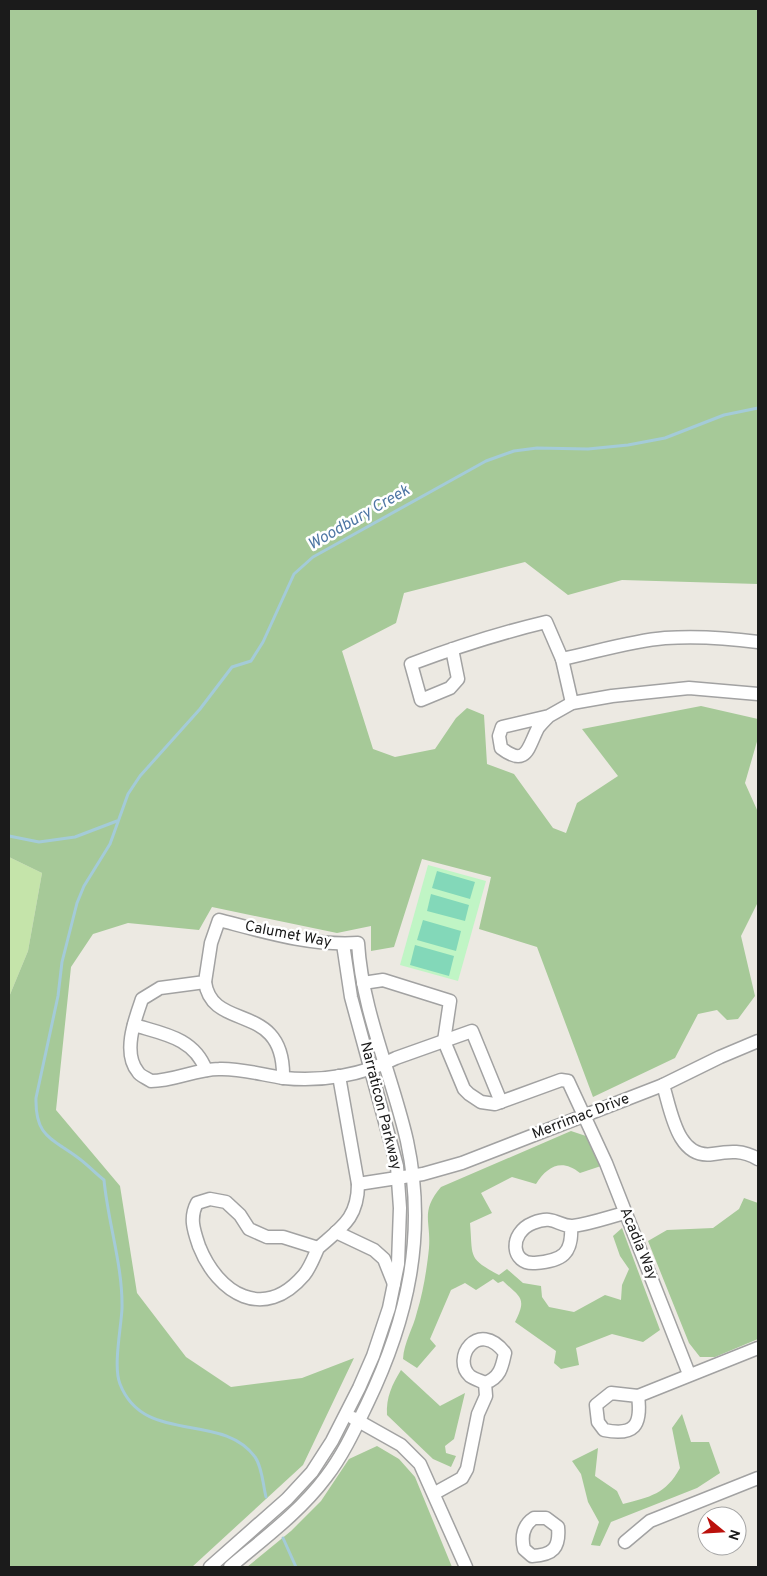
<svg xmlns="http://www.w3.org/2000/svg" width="767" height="1576" font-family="Overpass,sans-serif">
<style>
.grass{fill:#c5e4aa}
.forest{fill:#a6c998}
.park{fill:#c0f5c5}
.pitch{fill:#83d8b9}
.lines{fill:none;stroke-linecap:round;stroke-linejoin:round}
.stream{stroke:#a4cbd8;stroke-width:3}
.street-casing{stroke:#a2a2a2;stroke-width:15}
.street{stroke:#fff;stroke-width:12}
.labels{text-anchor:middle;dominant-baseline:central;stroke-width:5;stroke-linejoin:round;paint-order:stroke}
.street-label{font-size:15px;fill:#1b1b1b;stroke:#fff}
.water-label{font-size:16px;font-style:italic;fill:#4f77a4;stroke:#fff}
</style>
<rect width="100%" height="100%" fill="#ece9e2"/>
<!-- grass -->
<path class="grass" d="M 9,857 L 42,873 L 28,951 L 9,997 Z"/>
<!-- forest -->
<g class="forest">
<path d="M 9,9 L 758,9 L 758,584 L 622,580 L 568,595 L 525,562 L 404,593 L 396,623 L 342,651 L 373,749 L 395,757 L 435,749 L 456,718 L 467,708 L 484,715 L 487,764 L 514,774 L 553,828 L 566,833 L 577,803 L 618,776 L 582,729 L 701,706 L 758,719 L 758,738 L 745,783 L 758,812 L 758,902 L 741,936 L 755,996 L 738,1019 L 727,1020 L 717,1010 L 698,1014 L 675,1058 L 593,1097 L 537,947 L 479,929 L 491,877 L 422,859 L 394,947 L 371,951 L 371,926 L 337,933 L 212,907 L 199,930 L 128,923 L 93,934 L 71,967 L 56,1110 L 120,1186 L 137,1293 L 186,1357 L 231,1387 L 302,1378 L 354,1358 L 303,1465 L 192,1567 L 9,1567 L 9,997 L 28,951 L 42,873 L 9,857 Z"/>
<path d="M 571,1131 L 589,1137 L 601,1166 L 580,1173 C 562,1158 547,1166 536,1184 L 512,1177 L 481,1193 L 492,1213 L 470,1223 C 473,1257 467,1258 499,1275 L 507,1269 L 523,1283 L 541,1286 L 542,1297 L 549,1307 L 574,1312 L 605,1295 L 621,1300 L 622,1285 L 629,1269 L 620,1256 L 613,1236 L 622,1228 L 660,1330 L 643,1342 L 612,1334 L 576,1348 L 579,1365 L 561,1369 L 554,1363 L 556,1351 L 515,1322 C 527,1298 521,1298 503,1281 L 498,1283 L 493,1279 L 476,1290 L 465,1283 L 451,1290 L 430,1339 L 436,1346 L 417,1368 L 403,1359 C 404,1342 413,1329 417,1312 C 423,1293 427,1268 429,1248 C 431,1220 420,1212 441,1187 Z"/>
<path d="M 744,1198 L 758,1203 L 758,1339 L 715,1357 L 700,1357 L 689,1343 L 648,1241 L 667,1230 L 713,1228 L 739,1209 Z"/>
<path d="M 401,1370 L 440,1406 L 465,1393 L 454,1439 L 445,1446 L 446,1453 L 456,1456 L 451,1467 L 433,1459 L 387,1415 C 386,1397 392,1385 401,1370 Z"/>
<path d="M 682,1414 L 691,1442 L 709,1442 L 720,1473 L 697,1488 L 611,1522 L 600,1546 L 591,1545 L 599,1522 L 588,1502 L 581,1474 L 572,1461 L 598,1448 L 595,1476 L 617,1491 L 623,1504 C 650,1497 666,1494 680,1468 L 672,1428 Z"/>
<path d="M 377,1446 L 399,1459 L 415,1477 L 452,1567 L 247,1567 L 291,1531 L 321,1501 L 349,1459 Z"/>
</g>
<!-- park -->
<path class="park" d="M 428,865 L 486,881 L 458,981 L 400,965 Z"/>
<!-- pitch -->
<g class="pitch">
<path d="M 437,871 L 475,882 L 470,899 L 432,888 Z"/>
<path d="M 431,894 L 469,905 L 465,921 L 427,911 Z"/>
<path d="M 423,920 L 461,931 L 456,951 L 417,940 Z"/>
<path d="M 415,945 L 454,956 L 449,976 L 410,965 Z"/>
</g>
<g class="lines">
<!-- stream -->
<g class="stream">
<path d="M 9,836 L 39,842 L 75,837 L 117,821"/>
<path d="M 266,1497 C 263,1485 262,1466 255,1457 C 222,1411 144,1446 120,1384 C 113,1367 121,1328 122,1309 C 123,1266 108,1223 104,1180 C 95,1173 87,1164 77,1157 C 51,1138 35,1136 36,1098 L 58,996 L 62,962 L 77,903 L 84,886 L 110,844 L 128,794 L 140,776 L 200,709 L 232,667 L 251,661 L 263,642 L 294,574 L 313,557 L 486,461 L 514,451 L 537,448 L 588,449 L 628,445 L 665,438 L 724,415 L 758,408"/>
<path d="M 283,1538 L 296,1567"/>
</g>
<defs>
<g id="street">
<path d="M 452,649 L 458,679 L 450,688 L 421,700 L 411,664 C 456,647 500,633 546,622 L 562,659"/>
<path d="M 572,703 L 562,659 C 596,652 630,641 665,638 C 695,636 728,638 758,642"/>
<path d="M 549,716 C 545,720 541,724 538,728 C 528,747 527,768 501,748 L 499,736 L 502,727 L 549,716 L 572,703 L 612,696 L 689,688 L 758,694"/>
<path d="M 205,982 C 212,1033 285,1000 283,1078"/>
<path d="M 363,983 L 383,980 L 450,1001 L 444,1041 L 464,1089 L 469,1094 L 481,1102 L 495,1104 L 561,1080 L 568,1081 L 606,1163 L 689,1374"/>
<path d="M 134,1025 C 164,1034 194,1038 206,1070"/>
<path d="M 663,1085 C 671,1110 677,1160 713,1154 C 730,1151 743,1150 758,1159"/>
<path d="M 358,1184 L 423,1174 L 462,1163 L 663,1085 L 720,1057 L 758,1041"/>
<path d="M 571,1226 C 573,1254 562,1261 535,1263 C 511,1265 508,1233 533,1223 C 555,1214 558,1227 573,1226 C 590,1224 609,1217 625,1213"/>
<path d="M 336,1232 L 374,1250 L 384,1259 L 394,1284"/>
<path d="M 318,1248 C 314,1257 310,1268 304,1275 C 264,1322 218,1294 199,1246 C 194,1231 189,1218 197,1203 L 210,1199 L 226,1202 L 240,1215 L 249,1229 L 267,1237 L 283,1237 L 318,1248 C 342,1227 358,1218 358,1184 L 339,1076"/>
<path d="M 611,1393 L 638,1396 C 642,1426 634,1436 604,1430 L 598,1422 L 596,1405 Z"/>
<path d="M 638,1396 L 758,1348"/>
<path d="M 353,1418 L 401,1445 L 420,1464 L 466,1567"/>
<path d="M 435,1493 L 462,1478 L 467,1469 L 478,1414 L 486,1396 L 485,1383 C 500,1378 502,1367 505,1353 C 478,1318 451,1359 470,1376 C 474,1379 481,1381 485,1383"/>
<path d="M 534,1518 L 546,1518 L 558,1527 C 560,1548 553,1555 532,1556 L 524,1549 C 521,1537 523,1525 534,1518 Z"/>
<path d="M 625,1542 L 650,1521 L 758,1478"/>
<path d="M 210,1567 L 287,1499 L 312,1472 L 332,1441 L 359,1388 L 373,1356 L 389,1308 L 398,1264 L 400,1208 L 397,1166 L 351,997 L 343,944"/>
<path d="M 230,1567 C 263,1539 300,1512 326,1477 C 343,1455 355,1429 367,1404 C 408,1319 427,1234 407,1141 C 392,1075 362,1011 358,943 C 310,946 265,932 219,920 L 211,943 L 205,982 L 160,988 L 142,999 C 135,1019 122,1053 138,1072 C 140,1076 147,1078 151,1081 C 174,1081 196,1069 219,1069 C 240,1068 263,1075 284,1078 C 321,1082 363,1075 396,1058 L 472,1031 L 501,1102"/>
</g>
</defs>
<!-- street casing -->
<use href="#street" class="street-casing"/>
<!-- street -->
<use href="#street" class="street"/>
</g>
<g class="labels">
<!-- street labels -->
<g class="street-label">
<text transform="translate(288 935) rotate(11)">Calumet Way</text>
<text transform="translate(380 1106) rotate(76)">Narraticon Parkway</text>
<text transform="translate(581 1117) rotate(-21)">Merrimac Drive</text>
<text transform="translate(638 1244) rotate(68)">Acadia Way</text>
</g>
<!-- water labels -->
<g class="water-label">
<text transform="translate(359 518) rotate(-30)">Woodbury Creek</text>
</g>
</g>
<!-- border -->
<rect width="767" height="1576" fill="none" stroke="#1b1b1b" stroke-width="20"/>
<!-- north arrow -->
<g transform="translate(722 1531) rotate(108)"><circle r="24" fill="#ffffff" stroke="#a4a4a4"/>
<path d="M0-4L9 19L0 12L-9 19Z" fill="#bb110c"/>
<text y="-8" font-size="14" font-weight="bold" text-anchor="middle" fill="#1b1b1b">N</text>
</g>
</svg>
